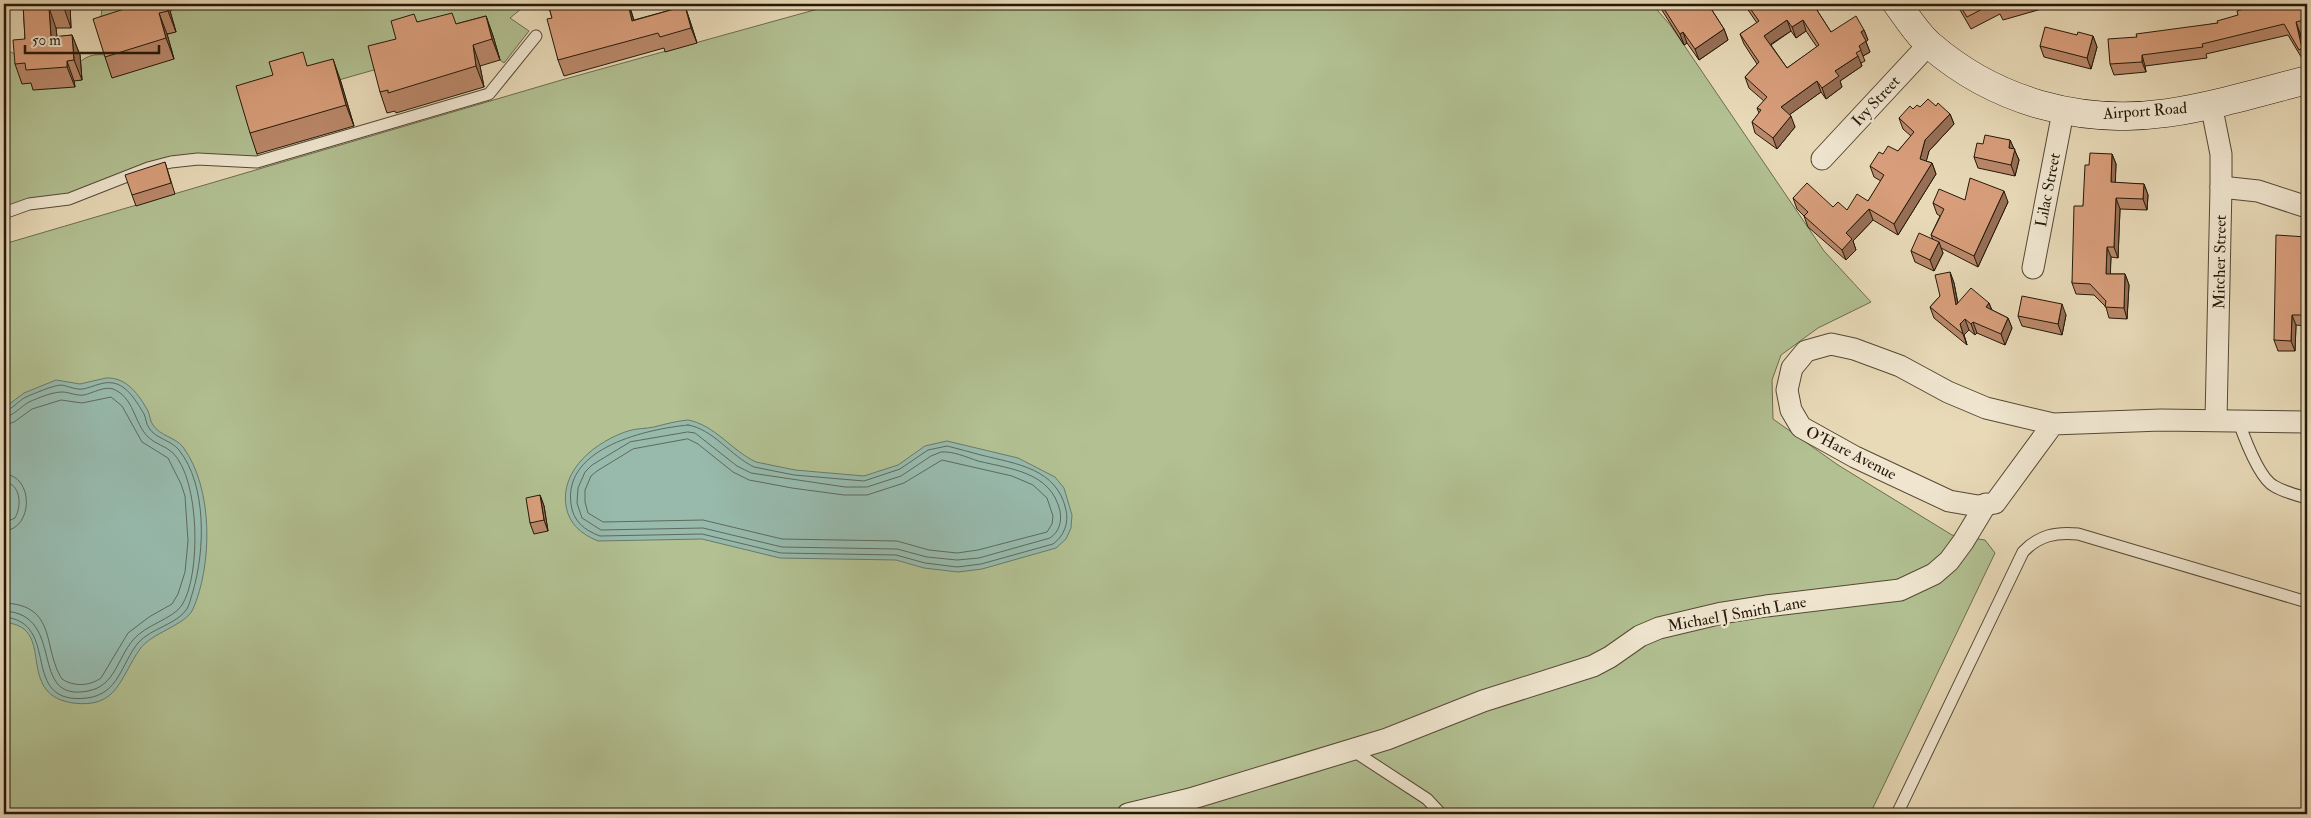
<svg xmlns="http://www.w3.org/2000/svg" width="2311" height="818" font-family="'IM FELL Double Pica',serif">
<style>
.green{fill:#b2c092;stroke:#6b6c4e}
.water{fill:#97baad;stroke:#697a6b}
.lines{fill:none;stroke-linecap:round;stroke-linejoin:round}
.shore{stroke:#5e6a5b;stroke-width:1}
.lane-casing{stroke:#554934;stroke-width:13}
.street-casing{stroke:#554934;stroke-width:23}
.secondary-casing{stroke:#241909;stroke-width:29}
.lane{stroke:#f0e6d0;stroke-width:11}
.street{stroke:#f0e6d0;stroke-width:21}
.secondary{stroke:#f0e6d0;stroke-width:28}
.wall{fill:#ba886a;stroke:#241909;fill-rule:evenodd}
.shaded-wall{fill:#976f56;stroke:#241909}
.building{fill:#d89e7b;stroke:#241909;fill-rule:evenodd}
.labels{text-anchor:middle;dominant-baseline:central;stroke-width:5;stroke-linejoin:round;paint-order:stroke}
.street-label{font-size:16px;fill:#241909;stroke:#f0e6d0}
</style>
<rect width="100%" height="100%" fill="#e8d9b7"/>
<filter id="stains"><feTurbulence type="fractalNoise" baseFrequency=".004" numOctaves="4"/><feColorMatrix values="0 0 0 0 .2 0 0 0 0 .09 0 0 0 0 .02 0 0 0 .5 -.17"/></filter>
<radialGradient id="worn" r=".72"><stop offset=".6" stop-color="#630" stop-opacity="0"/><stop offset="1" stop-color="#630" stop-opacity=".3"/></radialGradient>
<!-- green -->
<g class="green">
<path d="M 107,4 L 117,4 L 124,11 L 101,17 L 102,9 Z"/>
<path d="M 175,4 L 527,4 L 510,18 L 529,31 L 504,63 L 500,60 L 493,36 L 244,107 L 258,157 L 198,159 L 122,178 L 4,213 L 4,51 C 20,50 26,71 33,83 L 81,80 L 80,62 C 88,55 95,54 105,55 L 175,32 L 170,13 Z"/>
<path d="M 836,4 L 1652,4 L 1671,26 L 1824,251 L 1871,302 L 1818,328 L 1781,355 L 1772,380 L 1773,419 L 1838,465 L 1952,535 L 1985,540 L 1995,553 L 1870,814 L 4,814 L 4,244 L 565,79 Z"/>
</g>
<!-- water -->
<g class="water">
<path d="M 106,378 C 127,377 139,395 148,411 C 150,416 150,421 153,425 C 160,436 175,437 183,447 C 214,489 212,566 193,609 C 186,625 151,633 140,649 C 120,677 118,709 73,703 C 24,696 45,648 25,630 C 20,625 11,623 4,622 L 4,515 L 7,506 L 4,480 L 4,408 L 24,393 L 56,380 L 80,384 Z"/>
<path d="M 688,420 C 715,425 732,451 756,462 L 795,470 L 864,476 L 898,465 L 925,446 L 947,441 L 1018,458 L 1055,477 L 1064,488 L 1072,515 L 1071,528 L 1066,539 L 1056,548 L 982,569 L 958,572 L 924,568 L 896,560 L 780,558 L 702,539 L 598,541 C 581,534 569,524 566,506 C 560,469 597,441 628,431 C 637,428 645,429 654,427 C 666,424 676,421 688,420 Z"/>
</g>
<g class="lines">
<!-- shore -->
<g class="shore">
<path d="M 4,411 C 12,410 18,401 26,397 C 33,394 54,385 61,385 C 69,386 75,390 83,389 C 93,387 103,381 113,383 C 127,385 137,402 144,414 C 146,418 146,424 149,428 C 156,439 171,440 179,450 C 207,485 205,551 193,591 C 191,597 190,603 187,609 C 176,625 151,628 138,643 C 121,664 119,694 87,698 C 17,706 63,622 4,617"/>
<path d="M 4,417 C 14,416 20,407 29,402 C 38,398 52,392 62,392 C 69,392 76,396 84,395 C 93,393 104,386 113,389 C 134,397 134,423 148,437 C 155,444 166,446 173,453 C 200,480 201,575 182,605 C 173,619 145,625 133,640 C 117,659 115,686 88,691 C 26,703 68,614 4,611"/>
<path d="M 4,425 L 14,422 L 32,409 L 61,400 L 82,403 L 111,397 L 122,406 L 142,442 L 168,458 L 181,484 L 185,496 L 188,541 L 185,572 L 178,594 L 172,604 L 149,617 L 128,633 L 101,678 C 90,686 74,687 62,679 C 42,648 58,605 4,603"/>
<path d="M 688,425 C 713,429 731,456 754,467 L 794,475 L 864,481 L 900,469 L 928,450 L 947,446 C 959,449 970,452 981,455 C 1016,464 1057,468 1066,510 C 1069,523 1064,536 1053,544 L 981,564 L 957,567 L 925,563 L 896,555 L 781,553 L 702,534 L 600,536 C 584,530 573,521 571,504 C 563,447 648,429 688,425 Z"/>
<path d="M 688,432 L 695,433 L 737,466 L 751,473 L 845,487 L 867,487 L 901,476 L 931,456 L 941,452 C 953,451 966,457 978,461 C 1011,469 1051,472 1060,511 C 1062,522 1059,532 1050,538 L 979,558 L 957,560 L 927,557 L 897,549 L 782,547 L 703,528 L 601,530 L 582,518 L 577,503 L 578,488 L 585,472 L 592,465 L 630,442 Z"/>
<path d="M 688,439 L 698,444 L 733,472 L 749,480 L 792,488 L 844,495 L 867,495 L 904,483 L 942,460 L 1012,476 L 1033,485 L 1047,498 L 1053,516 L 1052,524 L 1047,532 L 978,550 L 957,553 L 929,550 L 897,541 L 782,539 L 703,520 L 603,522 L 588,513 L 585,502 L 585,490 L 591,476 L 597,471 L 633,449 Z"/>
<path d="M 4,474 C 34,475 34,529 4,531"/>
<path d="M 4,482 C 21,483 22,506 15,518 L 4,523"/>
</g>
<defs>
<g id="lane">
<path d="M 4,213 L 29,204 L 69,199 L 148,168 L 171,162 L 198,159 L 257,162 L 489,94 L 536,36"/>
<path d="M 2238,420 C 2244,437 2259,478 2274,486 C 2284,492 2296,495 2307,498"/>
<path d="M 1352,750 L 1427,799 L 1441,814"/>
<path d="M 1897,814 L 2023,552 C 2039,535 2056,532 2078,534 L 2307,602"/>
</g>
<g id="street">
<path d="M 2211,104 L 2221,154 L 2221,187 L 2216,420"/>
<path d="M 1822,159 L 1929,44"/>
<path d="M 2221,187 L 2258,191 L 2307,207"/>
<path d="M 2033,268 L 2063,112"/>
<path d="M 2053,424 L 1995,503 L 1978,506 L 1949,501 L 1855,457 L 1801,427 L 1791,410 L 1787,390 L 1792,368 L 1806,351 L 1831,344 L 1854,349 L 1900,366 L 1948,392 L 1986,408 L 2053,424 L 2161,420 L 2307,422"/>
<path d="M 1128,814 L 1190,799 L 1387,739 L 1483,701 L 1593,666 L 1610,657 L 1640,636 L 1659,628 L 1722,613 L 1766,606 L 1900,590 L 1934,574 L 1949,561 L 1963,542 L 1986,504"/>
</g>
<path id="secondary" d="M 1897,4 C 1907,17 1917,34 1930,45 C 1996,102 2081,125 2167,113 C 2214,106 2261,92 2307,80"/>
</defs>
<!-- lane casing -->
<use href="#lane" class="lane-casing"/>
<!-- street casing -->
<use href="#street" class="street-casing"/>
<!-- secondary casing -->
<use href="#secondary" class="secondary-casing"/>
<!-- lane -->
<use href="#lane" class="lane"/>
<!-- street -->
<use href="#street" class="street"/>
<!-- secondary -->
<use href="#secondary" class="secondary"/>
</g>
<!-- wall -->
<g class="wall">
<path d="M 23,4 L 70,4 L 71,28 L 56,28 L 57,37 L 72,35 L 80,55 L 82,80 L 74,81 L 75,87 L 33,90 L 31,83 L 22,84 L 15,64 L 25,39 Z"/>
<path d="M 168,4 L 176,32 L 167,34 L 174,59 L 112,78 L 105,57 Z"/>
<path d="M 548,4 L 629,4 L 634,20 L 685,6 L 690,21 L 697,43 L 665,52 L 664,48 L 564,76 L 558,60 L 552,18 Z"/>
<path d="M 1658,4 L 1708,4 L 1724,29 L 1728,40 L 1699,60 L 1687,43 L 1684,45 Z"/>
<path d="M 1744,4 L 1813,4 L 1831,32 L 1864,30 L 1868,40 L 1866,42 L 1870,52 L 1863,56 L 1865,61 L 1861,63 L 1862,66 L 1840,81 L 1842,87 L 1826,99 L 1821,92 L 1789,115 L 1795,127 L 1777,149 L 1755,133 L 1752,122 L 1759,113 L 1757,108 L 1764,101 L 1749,88 L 1745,77 L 1757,64 L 1744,44 L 1740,34 L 1757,23 ZM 1791,31 L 1796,38 L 1806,31 L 1817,47 L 1787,68 L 1771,45 Z"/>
<path d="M 1958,4 L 2059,4 L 2003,20 L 2000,14 L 1971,29 L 1960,10 Z"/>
<path d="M 2307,4 L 2307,31 L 2300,33 L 2306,59 L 2303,60 L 2288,35 L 2206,54 L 2207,58 L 2145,66 L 2146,72 L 2114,75 L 2110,64 L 2137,37 L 2218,23 L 2238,15 Z"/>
<path d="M 486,16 L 493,36 L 500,60 L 480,66 L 484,87 L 396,113 L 395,111 L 387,113 L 380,92 L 417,22 L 456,24 Z"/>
<path d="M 2077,35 L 2093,36 L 2097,47 L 2091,69 L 2044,57 L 2040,46 Z"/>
<path d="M 308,66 L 340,79 L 354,126 L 257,154 L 250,133 Z"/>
<path d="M 1936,106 L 1950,114 L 1954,124 L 1929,151 L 1926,161 L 1932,163 L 1936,174 L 1898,235 L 1873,220 L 1853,241 L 1856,250 L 1846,260 L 1808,227 L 1804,216 L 1797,209 L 1793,198 L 1847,210 L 1868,201 L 1881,181 L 1874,177 L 1870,166 L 1883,154 L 1898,151 L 1911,136 L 1903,129 L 1899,118 L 1913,109 L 1920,107 Z"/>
<path d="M 2010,140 L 2019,160 L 2015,176 L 1978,168 L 1974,157 L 1983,144 Z"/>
<path d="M 2112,154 L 2116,164 L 2115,183 L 2144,184 L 2148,195 L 2147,210 L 2120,209 L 2118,258 L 2111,257 L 2110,274 L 2125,274 L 2129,285 L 2127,319 L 2109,318 L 2106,307 L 2094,295 L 2076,294 L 2072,283 L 2089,165 Z"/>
<path d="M 165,162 L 175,194 L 136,206 L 132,195 Z"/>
<path d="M 2008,202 L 1978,267 L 1941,248 L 1943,253 L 1934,271 L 1915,262 L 1911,251 L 1933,240 L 1931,235 L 1940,216 L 1937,214 L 1933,203 Z"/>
<path d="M 2307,237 L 2307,326 L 2296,325 L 2295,351 L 2278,351 L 2274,340 Z"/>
<path d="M 1950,272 L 1954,283 L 1958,303 L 1989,303 L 1992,310 L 2008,318 L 2012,328 L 2005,345 L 1977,333 L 1975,335 L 1969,330 L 1964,335 L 1967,345 L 1934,318 L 1930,307 L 1940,296 Z"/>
<path d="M 2066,315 L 2062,335 L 2022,326 L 2018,316 Z"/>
<path d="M 540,495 L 544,506 L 548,531 L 534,534 L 530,523 Z"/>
</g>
<!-- shaded-wall -->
<g class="shaded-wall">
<path d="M 64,4 L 70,4 L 71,28 L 64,8 Z"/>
<path d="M 166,4 L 168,4 L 176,32 L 168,11 Z"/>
<path d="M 628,4 L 629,4 L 638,36 L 632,21 Z"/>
<path d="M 685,6 L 690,21 L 697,43 L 691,28 Z"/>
<path d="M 49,8 L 56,28 L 59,57 L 51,37 Z"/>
<path d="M 159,13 L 167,34 L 174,59 L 166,38 Z"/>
<path d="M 486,16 L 493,36 L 500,60 L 492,39 Z"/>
<path d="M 1787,20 L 1791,31 L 1768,46 L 1764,36 Z"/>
<path d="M 1803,20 L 1806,31 L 1796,38 L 1792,27 Z"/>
<path d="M 2296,22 L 2300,33 L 2306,59 L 2302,48 Z"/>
<path d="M 1724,29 L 1728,40 L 1699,60 L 1695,49 Z"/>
<path d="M 1864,30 L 1868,40 L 1866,42 L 1870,52 L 1863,56 L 1859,46 L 1861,32 Z"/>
<path d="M 1683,32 L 1687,43 L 1684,45 L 1680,34 Z"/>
<path d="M 72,35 L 80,55 L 82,80 L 74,60 Z"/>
<path d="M 2093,36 L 2097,47 L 2091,69 L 2087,58 Z"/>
<path d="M 473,45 L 480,66 L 484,87 L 476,66 Z"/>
<path d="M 2142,55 L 2145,66 L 2146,72 L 2142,62 Z"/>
<path d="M 1858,56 L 1862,66 L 1840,81 L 1842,87 L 1826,99 L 1822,88 L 1835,71 Z"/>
<path d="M 333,59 L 340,79 L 354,126 L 346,105 Z"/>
<path d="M 67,61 L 74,81 L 75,87 L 67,67 Z"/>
<path d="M 1817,81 L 1821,92 L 1785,118 L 1781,107 Z"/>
<path d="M 1950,114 L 1954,124 L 1929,151 L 1924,170 L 1920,159 L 1925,140 Z"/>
<path d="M 1791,116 L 1795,127 L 1777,149 L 1773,138 Z"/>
<path d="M 2010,140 L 2019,160 L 2015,176 L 2011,165 L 2009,148 Z"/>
<path d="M 2112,154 L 2116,164 L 2115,193 L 2111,182 Z"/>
<path d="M 1932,163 L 1936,174 L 1898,235 L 1894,224 Z"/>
<path d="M 2144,184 L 2148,195 L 2147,210 L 2143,199 Z"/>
<path d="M 2004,191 L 2008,202 L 1978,267 L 1974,256 Z"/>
<path d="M 2116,198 L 2120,209 L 2118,258 L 2114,247 Z"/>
<path d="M 1869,209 L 1873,220 L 1853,241 L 1856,250 L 1846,260 L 1842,250 L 1846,233 Z"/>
<path d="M 1939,242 L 1943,253 L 1934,271 L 1930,260 Z"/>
<path d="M 2107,247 L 2111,257 L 2110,284 L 2106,274 Z"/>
<path d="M 1950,272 L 1954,283 L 1960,316 L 1956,305 Z"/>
<path d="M 2125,274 L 2129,285 L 2127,319 L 2124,308 Z"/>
<path d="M 1989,303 L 1993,314 L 1986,307 Z"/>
<path d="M 2062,304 L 2066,315 L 2062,335 L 2058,324 Z"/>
<path d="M 2292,315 L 2296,325 L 2295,351 L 2291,341 Z"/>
<path d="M 2008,318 L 2012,328 L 2005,345 L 2001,334 Z"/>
<path d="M 1965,319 L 1969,330 L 1964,335 L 1967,345 L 1963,334 L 1960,324 Z"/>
<path d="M 1973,322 L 1977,333 L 1975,335 L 1971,324 Z"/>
<path d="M 540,495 L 544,506 L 548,531 L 544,520 Z"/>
</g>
<!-- building -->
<g class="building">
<path d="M 23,4 L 64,4 L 64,8 L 49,8 L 51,37 L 72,35 L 74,60 L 67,61 L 67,67 L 26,70 L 25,63 L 15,64 L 13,40 L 25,39 Z"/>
<path d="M 140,4 L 166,4 L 168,11 L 159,13 L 166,38 L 105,57 L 93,19 Z"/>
<path d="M 548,4 L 628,4 L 632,21 L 685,6 L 691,28 L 660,37 L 658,33 L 558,60 L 547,19 L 552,18 Z"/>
<path d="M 1661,4 L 1708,4 L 1724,29 L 1695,49 L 1683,32 L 1680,34 Z"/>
<path d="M 1747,4 L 1813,4 L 1831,32 L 1856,16 L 1864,30 L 1861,32 L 1866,41 L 1859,46 L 1861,50 L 1856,53 L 1858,56 L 1835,71 L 1839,76 L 1822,88 L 1817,81 L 1781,107 L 1791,116 L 1773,138 L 1752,122 L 1761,110 L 1757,108 L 1767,97 L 1745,77 L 1759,62 L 1740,34 L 1759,21 ZM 1787,20 L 1792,27 L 1803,20 L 1819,45 L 1787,68 L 1764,36 Z"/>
<path d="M 1959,4 L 1992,4 L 1967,17 Z"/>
<path d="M 1996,4 L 2012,4 L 1998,8 Z"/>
<path d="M 2260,4 L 2307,4 L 2307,19 L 2296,22 L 2302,48 L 2299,50 L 2284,24 L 2202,44 L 2203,47 L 2142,55 L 2142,62 L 2110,64 L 2108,39 L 2137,37 L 2136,34 L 2218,23 L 2217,21 L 2238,15 L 2237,11 Z"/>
<path d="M 452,13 L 456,24 L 486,16 L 492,39 L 473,45 L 476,66 L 388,93 L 388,90 L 380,92 L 368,46 L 396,39 L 391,21 L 414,14 L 417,22 Z"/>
<path d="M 2045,27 L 2077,35 L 2078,32 L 2093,36 L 2087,58 L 2040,46 Z"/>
<path d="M 303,52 L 307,66 L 333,59 L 346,105 L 250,133 L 236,86 L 273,75 L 269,62 Z"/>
<path d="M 1928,99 L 1936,106 L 1938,103 L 1950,114 L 1925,140 L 1920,159 L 1932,163 L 1894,224 L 1869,209 L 1846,233 L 1852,239 L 1842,250 L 1804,216 L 1808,212 L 1793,198 L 1807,183 L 1833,207 L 1838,202 L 1847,210 L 1857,194 L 1868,201 L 1884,175 L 1870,166 L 1879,152 L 1883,154 L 1888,146 L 1898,151 L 1914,132 L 1899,118 L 1910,106 L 1913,109 L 1917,105 L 1920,107 Z"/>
<path d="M 1985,135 L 2010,140 L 2009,148 L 2015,149 L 2011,165 L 1974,157 L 1977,143 L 1983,144 Z"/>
<path d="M 2090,153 L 2112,154 L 2111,182 L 2144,184 L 2143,199 L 2116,198 L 2114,247 L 2107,247 L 2106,274 L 2125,274 L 2124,308 L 2105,307 L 2106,301 L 2090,284 L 2072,283 L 2074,206 L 2083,206 L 2085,165 L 2089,165 Z"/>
<path d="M 165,162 L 171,183 L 132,195 L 125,175 Z"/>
<path d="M 1970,178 L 2004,191 L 1974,256 L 1931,235 L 1944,209 L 1933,203 L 1939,189 L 1965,200 Z"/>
<path d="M 1919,233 L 1939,242 L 1930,260 L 1911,251 Z"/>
<path d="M 2276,235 L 2307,237 L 2307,315 L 2292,315 L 2291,341 L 2274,340 Z"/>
<path d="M 1950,272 L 1956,305 L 1971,288 L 1989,303 L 1986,307 L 2008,318 L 2001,334 L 1973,322 L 1971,324 L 1965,319 L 1960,324 L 1963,334 L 1930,307 L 1940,296 L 1935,275 Z"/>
<path d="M 2022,296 L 2062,304 L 2058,324 L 2018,316 Z"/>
<path d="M 540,495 L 544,520 L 530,523 L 526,498 Z"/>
</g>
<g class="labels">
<!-- street labels -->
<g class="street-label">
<text transform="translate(1876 101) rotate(-47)">Ivy Street</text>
<text transform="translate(2145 111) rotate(-4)">Airport Road</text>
<text transform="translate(2048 190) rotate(-79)">Lilac Street</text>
<text transform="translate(2220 262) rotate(-89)">Mitcher Street</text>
<text transform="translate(1851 453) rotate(27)">O'Hare Avenue</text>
<text transform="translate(1737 614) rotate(-10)">Michael J Smith Lane</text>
</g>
</g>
<!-- margin -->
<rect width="2311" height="818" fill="none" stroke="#e8d9b7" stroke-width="20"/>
<rect x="5" y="5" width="2301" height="808" fill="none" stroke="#241909" stroke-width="2.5"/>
<rect x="10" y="10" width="2291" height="798" fill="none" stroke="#241909"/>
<!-- scale -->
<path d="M25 45v8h134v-8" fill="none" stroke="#241909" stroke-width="2.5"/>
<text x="32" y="45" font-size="15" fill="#241909" stroke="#f0e6d0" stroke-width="4" paint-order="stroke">50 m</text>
<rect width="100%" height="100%" filter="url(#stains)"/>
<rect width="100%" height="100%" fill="url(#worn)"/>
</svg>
